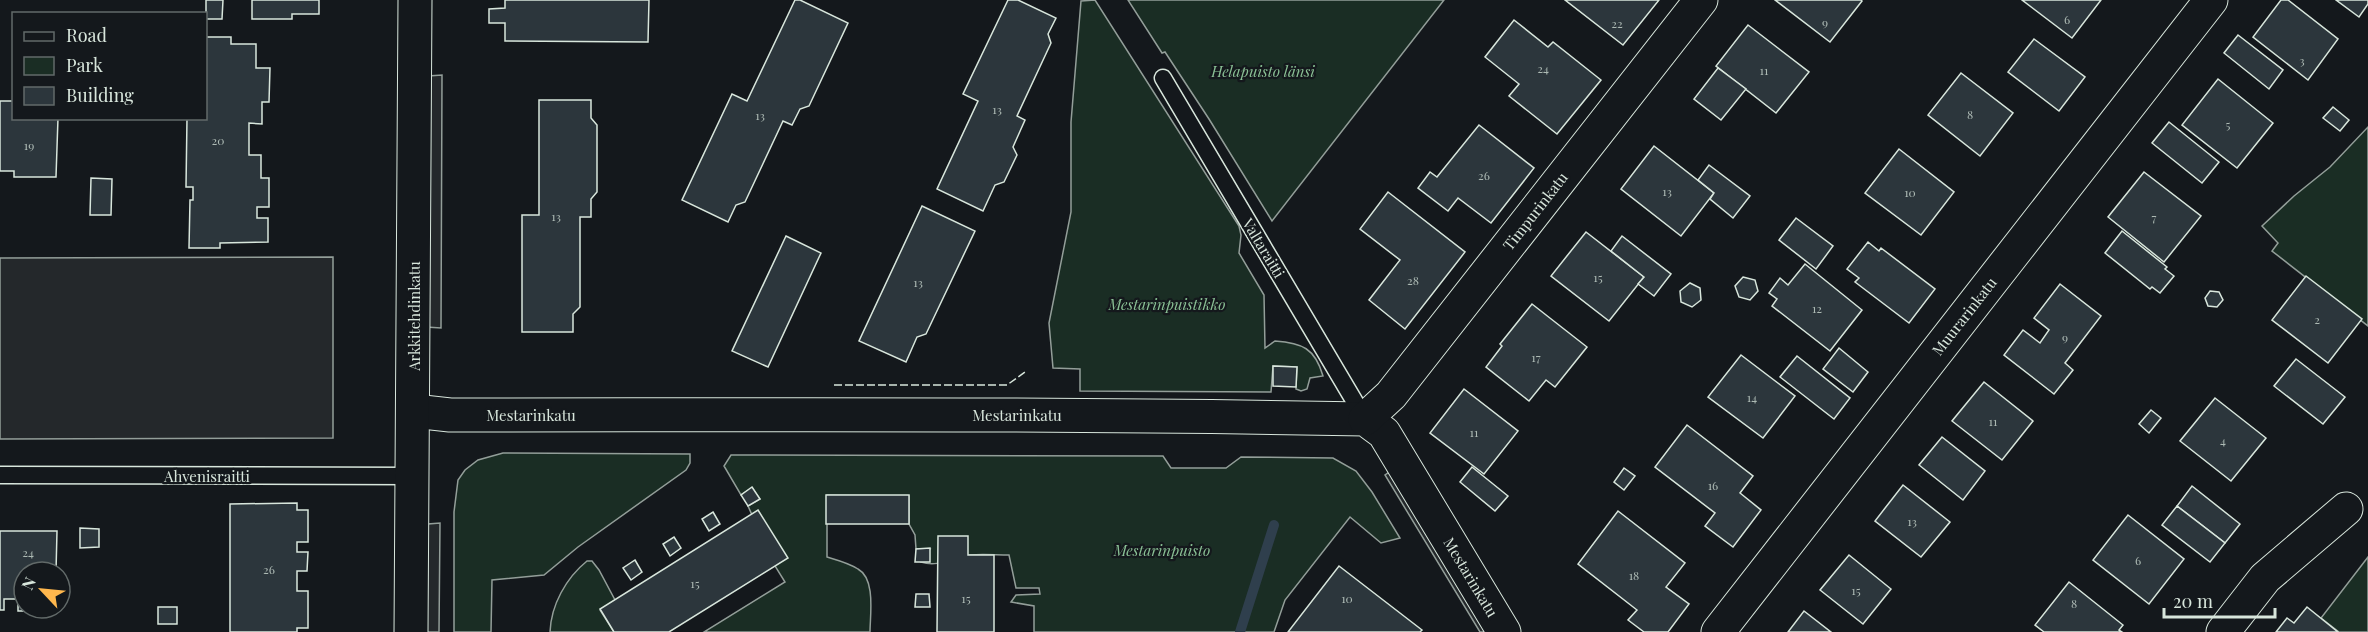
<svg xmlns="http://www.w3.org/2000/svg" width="2368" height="632" font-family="'Playfair Display',serif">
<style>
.green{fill:#1a2d24;stroke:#939e99;stroke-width:1.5}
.parking{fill:#24282b;stroke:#939e99;stroke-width:1.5}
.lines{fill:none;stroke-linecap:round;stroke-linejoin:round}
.stream{stroke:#2f3f4d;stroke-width:10}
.building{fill:#2c363c;stroke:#d8e6dc;stroke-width:1.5}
.lane-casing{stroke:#d8e6dc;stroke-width:19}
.street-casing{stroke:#d8e6dc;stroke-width:35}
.secondary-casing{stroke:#d8e6dc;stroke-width:35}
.lane{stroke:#14181c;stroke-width:16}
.street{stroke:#14181c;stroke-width:33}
.secondary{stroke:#14181c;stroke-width:33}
.fence{stroke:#d8e6dc;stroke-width:1.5;stroke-dasharray:8 3;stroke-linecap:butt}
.labels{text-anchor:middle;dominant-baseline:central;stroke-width:4.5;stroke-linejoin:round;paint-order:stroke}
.number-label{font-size:12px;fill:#adbab4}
.park-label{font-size:15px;font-style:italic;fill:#8ac095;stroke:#14181c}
.street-label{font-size:15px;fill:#d8e6dc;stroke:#14181c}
</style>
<rect width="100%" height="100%" fill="#14181c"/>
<!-- green -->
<g class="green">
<path d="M 1095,0 L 1239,226 L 1241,235 L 1239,253 L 1264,295 L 1265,348 L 1275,341 C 1302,343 1315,348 1323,376 L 1310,378 L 1307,389 L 1301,391 L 1296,389 L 1297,367 L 1273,366 L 1271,392 L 1080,391 L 1080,369 L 1053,368 L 1049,323 L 1071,212 L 1071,122 L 1081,1 Z"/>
<path d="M 1128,0 L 1444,0 L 1272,221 L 1209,119 L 1165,52 L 1162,53 Z"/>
<path d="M 2368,127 L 2368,326 L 2272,251 L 2278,243 L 2262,226 L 2294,196 L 2330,167 Z"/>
<path d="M 503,453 L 690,454 L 690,463 L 686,470 L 578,547 L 544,575 L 492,580 L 491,632 L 454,632 L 454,512 L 458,480 L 465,470 L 478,460 Z"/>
<path d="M 731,455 L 1163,456 L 1171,468 L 1226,468 L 1241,457 L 1333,458 L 1356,471 L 1372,492 L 1400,538 L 1381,543 L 1350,517 L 1285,600 L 1274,632 L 1034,632 L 1034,606 L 1011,602 L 1016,595 L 1040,594 L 1039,588 L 1016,588 L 1009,555 C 996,555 982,554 969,555 C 952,557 939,568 921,562 L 930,549 L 916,549 L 915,535 L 909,524 L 909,496 L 827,495 L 827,557 C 837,560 849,563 858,569 C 876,579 870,615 870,632 L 704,632 L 785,582 L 775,566 L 748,506 L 760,499 L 752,488 L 741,495 L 724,466 Z"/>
<path d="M 2368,557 L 2368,632 L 2339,632 L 2321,618 Z"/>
<path d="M 587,561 L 592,561 L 599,570 L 615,600 L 600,610 L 614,632 L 550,632 C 551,605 566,578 587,561 Z"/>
</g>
<!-- parking -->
<g class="parking">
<path d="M 442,75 L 441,328 L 426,327 L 428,76 Z"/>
<path d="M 333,257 L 333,438 L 0,439 L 0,258 Z"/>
<path d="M 1397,467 L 1497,632 L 1480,632 L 1385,475 Z"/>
<path d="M 440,523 L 439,632 L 427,632 L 428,524 Z"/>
</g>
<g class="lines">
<!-- stream -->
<path class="stream" d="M 1240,632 L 1274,525"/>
</g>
<!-- building -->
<g class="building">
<path d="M 206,0 L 223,0 L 222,19 L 206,19 Z"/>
<path d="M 252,0 L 319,0 L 319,14 L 292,14 L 292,19 L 252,19 Z"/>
<path d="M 505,0 L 649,0 L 648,42 L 505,41 L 505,23 L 489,23 L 489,9 L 505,8 Z"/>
<path d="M 795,0 L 800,0 L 848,23 L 809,106 L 800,109 L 792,125 L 783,121 L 745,202 L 736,205 L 728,222 L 682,200 L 732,94 L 747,101 Z"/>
<path d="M 1008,0 L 1018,0 L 1056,18 L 1048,34 L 1051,43 L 1017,116 L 1025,120 L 1013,147 L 1017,155 L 1004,182 L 995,185 L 983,211 L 937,189 L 978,101 L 963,94 Z"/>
<path d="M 1565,0 L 1659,0 L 1623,45 Z"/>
<path d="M 1775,0 L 1861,0 L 1862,1 L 1830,42 Z"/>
<path d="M 2022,0 L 2101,0 L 2072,38 Z"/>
<path d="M 2281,0 L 2288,0 L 2338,39 L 2308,80 L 2253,37 Z"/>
<path d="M 2336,0 L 2368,0 L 2368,4 L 2359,17 Z"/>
<path d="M 1514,20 L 1548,47 L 1553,42 L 1601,80 L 1557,134 L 1509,96 L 1519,84 L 1485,57 Z"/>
<path d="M 1748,25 L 1809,72 L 1776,113 L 1716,66 Z"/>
<path d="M 2238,35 L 2283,70 L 2269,89 L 2224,53 Z"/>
<path d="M 206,37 L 231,37 L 231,44 L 256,44 L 256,68 L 270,68 L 269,102 L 262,102 L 262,124 L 249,123 L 249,155 L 261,155 L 261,178 L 269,178 L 269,207 L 257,207 L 257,218 L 268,218 L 268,242 L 220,243 L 220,248 L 189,248 L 190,200 L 193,200 L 193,187 L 186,187 L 187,118 L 206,118 Z"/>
<path d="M 2034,39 L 2085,77 L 2059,111 L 2008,72 Z"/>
<path d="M 1718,68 L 1746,89 L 1721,120 L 1694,99 Z"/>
<path d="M 1961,73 L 2013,113 L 1980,156 L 1928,115 Z"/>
<path d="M 2218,79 L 2273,123 L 2237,168 L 2182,125 Z"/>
<path d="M 539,100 L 591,100 L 591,118 L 597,125 L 597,192 L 591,199 L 591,217 L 580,217 L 580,307 L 573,314 L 573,332 L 522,332 L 522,215 L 539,215 Z"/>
<path d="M 0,101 L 14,101 L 14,118 L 58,118 L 56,177 L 14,177 L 14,171 L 0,171 Z"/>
<path d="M 2333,107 L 2349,120 L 2340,131 L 2323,118 Z"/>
<path d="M 2169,122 L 2219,162 L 2202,183 L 2152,143 Z"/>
<path d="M 1479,125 L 1534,168 L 1491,223 L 1458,198 L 1448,211 L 1418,188 L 1430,172 L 1437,177 Z"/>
<path d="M 1654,146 L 1714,193 L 1681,236 L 1621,189 Z"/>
<path d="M 1899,149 L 1954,192 L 1921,235 L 1865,193 Z"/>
<path d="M 1709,165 L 1750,196 L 1733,218 L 1710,199 L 1714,193 L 1698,180 Z"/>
<path d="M 2144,172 L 2201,216 L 2164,262 L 2108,217 Z"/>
<path d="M 91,178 L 112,179 L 111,215 L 90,215 Z"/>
<path d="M 1388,192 L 1465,252 L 1405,329 L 1369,300 L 1400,260 L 1360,229 Z"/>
<path d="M 922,206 L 975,231 L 926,334 L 917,337 L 906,362 L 859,341 Z"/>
<path d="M 1796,218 L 1833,246 L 1816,269 L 1779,240 Z"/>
<path d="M 2122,231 L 2167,267 L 2165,269 L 2174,276 L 2160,293 L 2152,287 L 2150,289 L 2105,253 Z"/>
<path d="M 1586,232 L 1644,277 L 1609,321 L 1551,276 Z"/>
<path d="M 786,236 L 821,253 L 768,367 L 732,351 Z"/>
<path d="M 1622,236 L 1671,274 L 1654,296 L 1638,284 L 1644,277 L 1611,251 Z"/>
<path d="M 1868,242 L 1879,251 L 1881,248 L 1935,289 L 1909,323 L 1855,282 L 1859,278 L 1847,269 Z"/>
<path d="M 1805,264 L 1862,310 L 1830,351 L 1772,306 L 1777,299 L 1769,293 L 1780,278 L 1788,285 Z"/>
<path d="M 2306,276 L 2362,319 L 2328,363 L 2272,320 Z"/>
<path d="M 1743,277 L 1755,280 L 1758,291 L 1750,300 L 1739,297 L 1735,286 Z"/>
<path d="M 1690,283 L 1700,288 L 1701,300 L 1692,307 L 1681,302 L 1680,291 Z"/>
<path d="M 2060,284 L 2101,316 L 2065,363 L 2073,370 L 2054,394 L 2004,355 L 2023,330 L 2040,343 L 2049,330 L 2034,318 Z"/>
<path d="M 2210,291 L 2219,292 L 2223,300 L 2217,307 L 2208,306 L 2205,298 Z"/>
<path d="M 1532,304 L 1587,347 L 1555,387 L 1546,380 L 1529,401 L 1486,367 L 1502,346 L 1500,344 Z"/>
<path d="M 1839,348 L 1868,372 L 1853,392 L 1823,369 Z"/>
<path d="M 1741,355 L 1795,396 L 1763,438 L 1708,397 Z"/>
<path d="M 1797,356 L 1850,398 L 1834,419 L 1780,377 Z"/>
<path d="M 2296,359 L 2345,397 L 2323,424 L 2274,386 Z"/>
<path d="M 1273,366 L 1297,367 L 1296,387 L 1273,386 Z"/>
<path d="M 1984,382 L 2033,421 L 2002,460 L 1952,421 Z"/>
<path d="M 1464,389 L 1518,431 L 1484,474 L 1430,433 Z"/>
<path d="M 2215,398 L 2266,438 L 2231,481 L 2180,441 Z"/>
<path d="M 2151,410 L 2161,418 L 2149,433 L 2139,424 Z"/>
<path d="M 1687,425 L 1753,476 L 1740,493 L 1761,510 L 1733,547 L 1705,526 L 1715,513 L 1655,467 Z"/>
<path d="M 1942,437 L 1985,471 L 1963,500 L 1919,465 Z"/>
<path d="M 1472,467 L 1508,496 L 1495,511 L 1460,482 Z"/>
<path d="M 1624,468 L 1635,476 L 1624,490 L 1614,482 Z"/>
<path d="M 1903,485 L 1950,522 L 1921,557 L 1875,521 Z"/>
<path d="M 2192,486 L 2240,524 L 2225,543 L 2177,506 Z"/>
<path d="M 752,487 L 760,499 L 748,506 L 741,495 Z"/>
<rect x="826" y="495" width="83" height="29"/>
<path d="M 297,503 L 297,510 L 308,510 L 308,542 L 297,542 L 297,552 L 308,552 L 307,571 L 297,571 L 297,591 L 308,591 L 308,628 L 297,628 L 297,632 L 230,632 L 230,504 Z"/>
<path d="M 2177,506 L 2225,543 L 2210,562 L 2162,525 Z"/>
<path d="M 758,510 L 788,558 L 669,632 L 614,632 L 600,609 Z"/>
<path d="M 1618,511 L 1685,563 L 1666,587 L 1689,604 L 1668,632 L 1644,632 L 1628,620 L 1637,610 L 1578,564 Z"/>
<path d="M 713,512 L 720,524 L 709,531 L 702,519 Z"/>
<path d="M 2128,515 L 2184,559 L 2149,604 L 2093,560 Z"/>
<path d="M 80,528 L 99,529 L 99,547 L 80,548 Z"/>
<path d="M 0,531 L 57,531 L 56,572 L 24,572 L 24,608 L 37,608 L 37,611 L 18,611 L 18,599 L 4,599 L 4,610 L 0,610 Z"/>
<path d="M 938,536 L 968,536 L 968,555 L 994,555 L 994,632 L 937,632 Z"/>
<path d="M 674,537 L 681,548 L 670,556 L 663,544 Z"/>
<path d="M 930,548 L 930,562 L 915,562 L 916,549 Z"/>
<path d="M 1849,555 L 1891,589 L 1863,624 L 1820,590 Z"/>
<path d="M 635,560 L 642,572 L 631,580 L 623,568 Z"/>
<path d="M 1339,566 L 1422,630 L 1420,632 L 1288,632 Z"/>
<path d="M 2069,582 L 2123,625 L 2119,630 L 2122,632 L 2044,632 L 2035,625 Z"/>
<path d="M 916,594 L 929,594 L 930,607 L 915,607 Z"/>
<rect x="158" y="607" width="19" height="17"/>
<path d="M 2307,607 L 2338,632 L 2276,632 L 2287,618 L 2294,623 Z"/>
<path d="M 1804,611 L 1831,632 L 1788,632 Z"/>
</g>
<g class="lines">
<defs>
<g id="lane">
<path d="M 1163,78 L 1365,419"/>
<path d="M 0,475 L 413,476"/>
</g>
<g id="street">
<path d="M 414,411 L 450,415 C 755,415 1060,413 1365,419 L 1384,433 L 1504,632"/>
<path d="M 1365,419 L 1391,395 L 1701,0"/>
<path d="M 1718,632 L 2211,0"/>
<path d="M 2223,632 L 2265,578 L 2346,509"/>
</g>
<path id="secondary" d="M 411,632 L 415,0"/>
</defs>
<!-- lane casing -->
<use href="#lane" class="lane-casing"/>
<!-- street casing -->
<use href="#street" class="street-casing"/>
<!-- secondary casing -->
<use href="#secondary" class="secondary-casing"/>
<!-- lane -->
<use href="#lane" class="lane"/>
<!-- street -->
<use href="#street" class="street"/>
<!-- secondary -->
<use href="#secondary" class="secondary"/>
<!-- fence -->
<path class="fence" d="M 834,385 L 1007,385 L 1025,372"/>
</g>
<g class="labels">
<!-- number labels -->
<g class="number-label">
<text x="2067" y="19">6</text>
<text x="1825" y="22">9</text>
<text x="1617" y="23">22</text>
<text x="2302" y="60">3</text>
<text x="1543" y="68">24</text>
<text x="1764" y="70">11</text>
<text x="997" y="109">13</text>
<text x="1970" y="114">8</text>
<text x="760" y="115">13</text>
<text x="2228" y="124">5</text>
<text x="218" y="140">20</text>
<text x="29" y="145">19</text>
<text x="1484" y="175">26</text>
<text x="1667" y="191">13</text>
<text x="1910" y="192">10</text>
<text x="556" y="216">13</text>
<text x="2154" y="217">7</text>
<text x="1598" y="277">15</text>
<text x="1413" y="280">28</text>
<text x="918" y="282">13</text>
<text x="1817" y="308">12</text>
<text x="2317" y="319">2</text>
<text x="2065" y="337">9</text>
<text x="1536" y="357">17</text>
<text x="1752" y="397">14</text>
<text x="1993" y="421">11</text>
<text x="1474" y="432">11</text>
<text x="2223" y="440">4</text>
<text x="1713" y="485">16</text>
<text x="1912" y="521">13</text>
<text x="28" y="552">24</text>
<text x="2138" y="560">6</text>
<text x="269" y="569">26</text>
<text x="1634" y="575">18</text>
<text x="695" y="583">15</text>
<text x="1856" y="590">15</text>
<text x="966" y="598">15</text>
<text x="1347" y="598">10</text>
<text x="2074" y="603">8</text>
</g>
<!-- park labels -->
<g class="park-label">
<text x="1263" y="71">Helapuisto länsi</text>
<text x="1167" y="304">Mestarinpuistikko</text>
<text x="1162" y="550">Mestarinpuisto</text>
</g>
<!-- street labels -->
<g class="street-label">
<text transform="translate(1535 211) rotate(-52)">Timpurinkatu</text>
<text transform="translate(1264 248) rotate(59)">Valtaraitti</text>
<text transform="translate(414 316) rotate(-90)">Arkkitehdinkatu</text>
<text transform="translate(1964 316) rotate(-52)">Muurarinkatu</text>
<text x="531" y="415">Mestarinkatu</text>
<text x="1017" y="415">Mestarinkatu</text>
<text x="207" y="476">Ahvenisraitti</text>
<text transform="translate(1471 577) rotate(59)">Mestarinkatu</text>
</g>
</g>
<!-- legend -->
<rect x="12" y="12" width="195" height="108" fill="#14181c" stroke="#626a69" stroke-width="1.5"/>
<rect x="24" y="32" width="30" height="9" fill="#14181c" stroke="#626a69" stroke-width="1.5"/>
<text x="66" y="42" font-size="18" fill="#d8e6dc">Road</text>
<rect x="24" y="57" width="30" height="18" fill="#1a2d24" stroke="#626a69" stroke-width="1.5"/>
<text x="66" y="72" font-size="18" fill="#d8e6dc">Park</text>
<rect x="24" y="87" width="30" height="18" fill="#2c363c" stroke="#626a69" stroke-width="1.5"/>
<text x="66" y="102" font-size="18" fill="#d8e6dc">Building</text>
<!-- north arrow -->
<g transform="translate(42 590) rotate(296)"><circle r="28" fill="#14181c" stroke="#626a69" stroke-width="1.5"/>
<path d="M0-4.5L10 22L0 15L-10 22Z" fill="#ffb74d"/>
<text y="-9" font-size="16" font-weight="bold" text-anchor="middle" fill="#d8e6dc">N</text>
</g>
<!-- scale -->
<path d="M2164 608v9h111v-9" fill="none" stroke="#d8e6dc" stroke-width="3"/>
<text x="2173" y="608" font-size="18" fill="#d8e6dc" stroke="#14181c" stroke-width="4.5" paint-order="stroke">20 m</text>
</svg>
